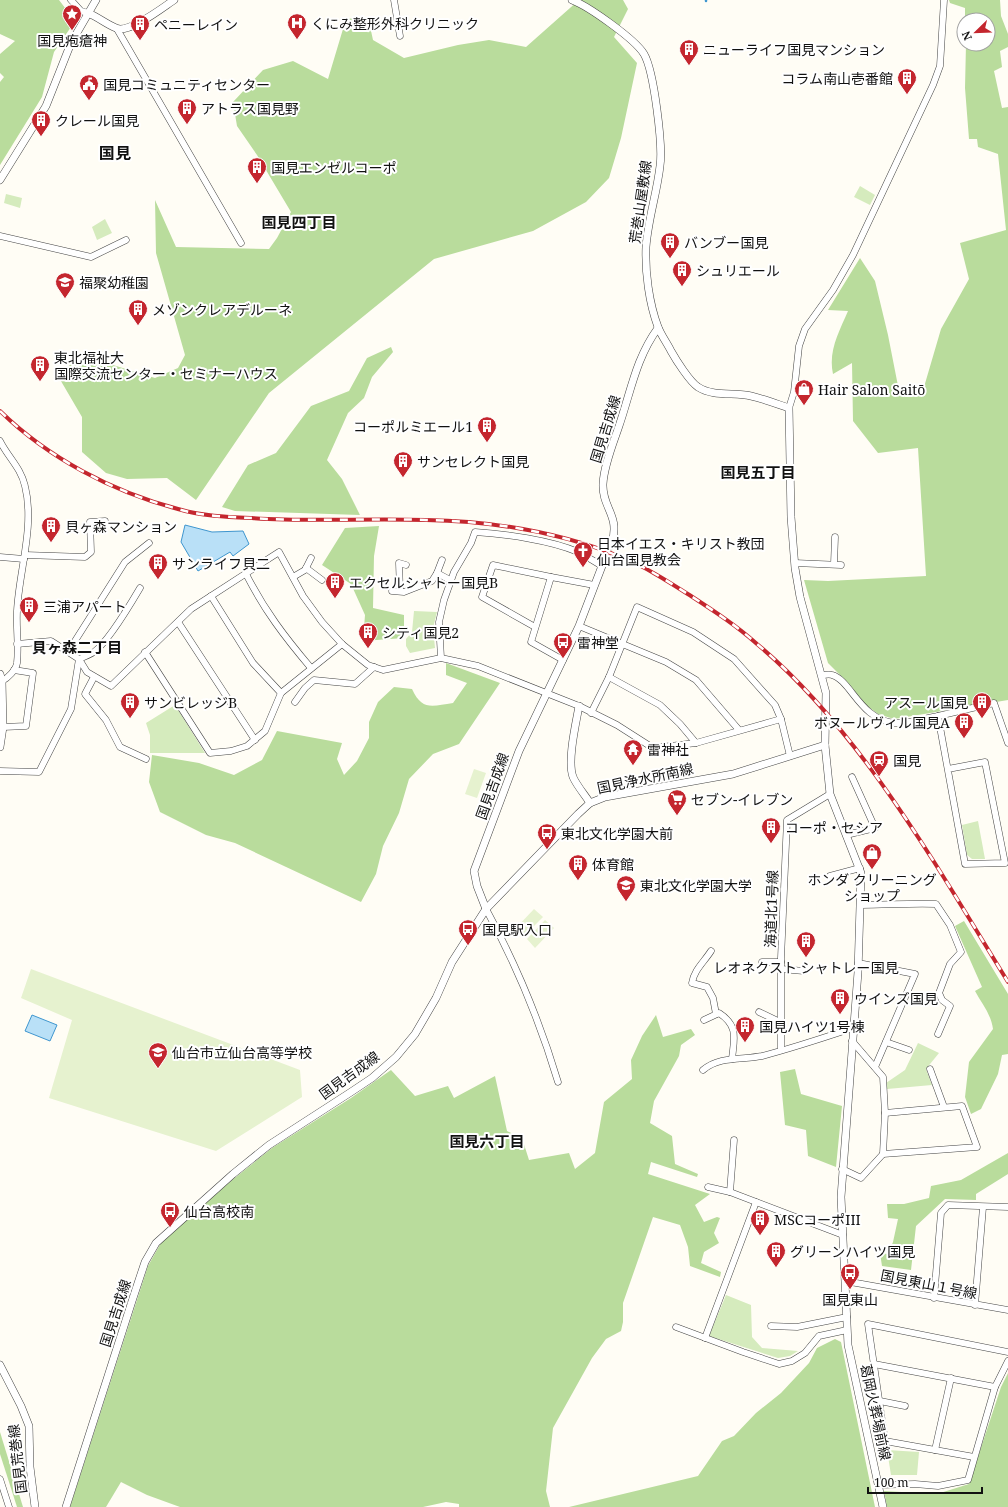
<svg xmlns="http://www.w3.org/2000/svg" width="1008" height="1507" font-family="'Noto Serif','Noto Sans JP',serif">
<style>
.green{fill:#d5ebbd}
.forest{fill:#b9dc9c}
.pitch{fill:#e6f2cf}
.water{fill:#b9e0f7;stroke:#3f96cf}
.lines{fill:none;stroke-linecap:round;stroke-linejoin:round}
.stream{stroke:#3f96cf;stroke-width:2.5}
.tertiary-tunnel{stroke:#dbdad3;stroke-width:7;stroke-dasharray:7 3.5;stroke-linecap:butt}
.minor-casing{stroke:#444;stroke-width:7}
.tertiary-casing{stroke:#444;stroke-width:8}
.minor{stroke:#fff;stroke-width:6}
.tertiary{stroke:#fff;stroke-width:7}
.rail-casing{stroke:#c4262e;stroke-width:4}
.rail{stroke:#fff;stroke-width:2.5;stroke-dasharray:8;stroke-linecap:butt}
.labels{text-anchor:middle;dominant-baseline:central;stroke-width:4;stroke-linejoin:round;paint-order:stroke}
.poi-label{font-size:14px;fill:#111;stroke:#fff;text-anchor:start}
.street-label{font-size:14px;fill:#111;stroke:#fff}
.neighbourhood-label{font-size:15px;font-weight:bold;fill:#111;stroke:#fff}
.quarter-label{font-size:16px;font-weight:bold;fill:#111;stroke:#fff}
</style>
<rect width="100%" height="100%" fill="#fffdf5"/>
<!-- green -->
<g class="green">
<path d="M 860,186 L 875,195 L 870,205 L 854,197 Z"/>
<path d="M 6,194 L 22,198 L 20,208 L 4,203 Z"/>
<path d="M 105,219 L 112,233 L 97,240 L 92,227 Z"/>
<path d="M 414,611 L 437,612 L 433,628 L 435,648 L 410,653 L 406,646 L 406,639 L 412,632 Z"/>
<path d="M 175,705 L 205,753 L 150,753 L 150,735 L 146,723 Z"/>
<path d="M 978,821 L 985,859 L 972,859 L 967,855 L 962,825 Z"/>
<path d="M 918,1043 L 939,1053 L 926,1069 L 932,1085 L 887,1089 L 886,1083 L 905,1070 Z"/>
<path d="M 726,1295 L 751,1305 L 752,1337 L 762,1348 L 798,1351 L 790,1356 L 778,1358 L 709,1336 Z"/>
<path d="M 887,1450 L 919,1452 L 917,1475 L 891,1475 Z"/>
</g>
<!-- forest -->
<g class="forest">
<path d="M 0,0 L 59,0 L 75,21 L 54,52 L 42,97 L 0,165 L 0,82 L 4,77 L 0,73 L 0,54 L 15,41 L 0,34 Z"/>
<path d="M 579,0 L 623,0 L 628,9 L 614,37 L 637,63 L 621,138 L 609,178 L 586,202 L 533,231 L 434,259 L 269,393 L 196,500 L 167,478 L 127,479 L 106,473 L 82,452 L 82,417 L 58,376 L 70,365 L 92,355 L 113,365 L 155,378 L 178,368 L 185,355 L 156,253 L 155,200 L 176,247 L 269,249 L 277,238 L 291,212 L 257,155 L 237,126 L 233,102 L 263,70 L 293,61 L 328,79 L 346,19 L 368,17 L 373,40 L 404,58 L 458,45 L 489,40 L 526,47 Z"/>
<path d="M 949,0 L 1000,0 L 1001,16 L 1008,34 L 1008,47 L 1000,51 L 1002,67 L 994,71 L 1002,108 L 1008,107 L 1008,700 L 894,719 L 878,714 L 866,705 L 849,684 L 828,663 L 804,580 L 828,581 L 926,576 L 918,448 L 878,453 L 853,421 L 852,363 L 833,374 C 828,351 839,332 848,311 L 828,310 L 860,258 L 875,281 L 888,335 L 899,391 L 924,387 L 941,329 L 969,279 L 960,243 L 1006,230 L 998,154 L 978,147 L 977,139 L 969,139 L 965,88 L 966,44 L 988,44 L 988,20 L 965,20 L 965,8 L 950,3 Z"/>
<path d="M 391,347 L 393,352 L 372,377 L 364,398 L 348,413 L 327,460 L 342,479 L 360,515 L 235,511 L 222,507 L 248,465 L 276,453 L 311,406 L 349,391 L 367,358 Z"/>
<path d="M 379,526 L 374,556 L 373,608 L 404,615 L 404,638 L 363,641 L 365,615 L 351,584 L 322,565 L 345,528 Z"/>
<path d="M 446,663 L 500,683 L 459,744 L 433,754 L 409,779 L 399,813 L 383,846 L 376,874 L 361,902 L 235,843 L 206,835 L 160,812 L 149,782 L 152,755 L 199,763 L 234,775 L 262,760 L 277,731 L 342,743 L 337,759 L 344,775 L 357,761 L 369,738 L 369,722 L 378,702 L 394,687 L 412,689 C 422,711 432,706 453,703 L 467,683 L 446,675 Z"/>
<path d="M 964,921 L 1008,994 L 1008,1054 L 1002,1055 L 998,1074 L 981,1109 L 971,1114 L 965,1097 L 969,1062 L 993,1029 C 991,1014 982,1004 975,991 L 982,987 L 955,926 Z"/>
<path d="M 656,1015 L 663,1037 L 691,1029 L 695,1035 L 681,1045 L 679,1056 L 654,1101 L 650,1123 L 672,1136 L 675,1164 L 698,1174 L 697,1177 L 651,1162 L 648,1174 L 710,1194 L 695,1205 L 704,1222 L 717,1217 L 720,1218 L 714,1233 L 719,1243 L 704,1252 L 701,1263 L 721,1272 L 720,1277 L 690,1266 L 688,1247 L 680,1225 L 653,1217 L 623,1303 L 623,1322 L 621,1331 L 606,1339 L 592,1358 L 553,1428 L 546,1491 L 550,1507 L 459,1507 L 459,1504 L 446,1502 L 423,1507 L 180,1507 L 147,1495 L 121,1482 L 106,1507 L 70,1507 L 148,1266 L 162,1241 L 231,1181 L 272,1148 L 351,1098 L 391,1070 L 415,1096 L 448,1086 L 454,1098 L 495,1076 L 507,1131 L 522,1138 L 529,1160 L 569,1153 L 575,1169 L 595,1153 L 604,1102 L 632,1079 L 631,1060 L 642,1036 Z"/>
<path d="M 795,1069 L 801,1094 L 842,1106 L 836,1167 L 808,1156 L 806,1130 L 785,1125 L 780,1072 Z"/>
<path d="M 1008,1153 L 1008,1174 L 976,1194 L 976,1200 L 945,1199 L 916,1226 L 911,1270 L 882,1266 L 880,1253 L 888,1254 L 893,1242 L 898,1219 L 888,1218 L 887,1204 L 904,1204 L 929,1198 L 931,1186 L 961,1180 Z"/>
<path d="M 835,1339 L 841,1342 L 875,1507 L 569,1507 L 698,1476 L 722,1441 L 734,1436 L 756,1413 L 781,1393 L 809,1363 L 817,1348 Z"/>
<path d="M 1008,1373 L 1008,1507 L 887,1507 L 884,1491 L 937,1494 L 969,1484 L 1001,1387 Z"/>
<path d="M 0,1432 L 23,1507 L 17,1507 L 0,1454 Z"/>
</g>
<!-- pitch -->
<g class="pitch">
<path d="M 474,769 L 486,773 L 477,798 L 465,794 Z"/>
<path d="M 534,909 L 543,917 L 524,936 L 516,928 Z"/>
<path d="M 545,920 L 554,928 L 535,948 L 527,939 Z"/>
<path d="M 31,969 L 300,1070 L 302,1097 L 216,1151 L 49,1098 L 72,1020 L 21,998 Z"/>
</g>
<!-- water -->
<g class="water">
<path d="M 185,525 L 212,532 L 243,531 L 249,544 L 233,556 L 230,552 L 198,571 L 181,542 Z"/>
<path d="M 32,1015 L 57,1025 L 50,1041 L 25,1031 Z"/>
</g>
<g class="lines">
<!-- stream -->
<path class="stream" d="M 706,0 L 706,1"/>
<!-- tertiary-tunnel -->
<path class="tertiary-tunnel" d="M 607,553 L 612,542"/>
<defs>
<g id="minor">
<path d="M 71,0 L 81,11 L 88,13"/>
<path d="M 394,0 L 400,36"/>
<path d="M 117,29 L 241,243"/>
<path d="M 0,236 L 91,257 L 126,240"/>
<path d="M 789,408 L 794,392 L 799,346 L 805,329 L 833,290 L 853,255 L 933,85 L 940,66 L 944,0"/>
<path d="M 0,441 C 8,457 21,468 25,486 C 35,526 19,571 17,611 C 16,628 19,646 17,663 C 16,670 8,678 2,681"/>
<path d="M 25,555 L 85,557 L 91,552 L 90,522 L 105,521"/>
<path d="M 0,557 L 24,559"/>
<path d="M 795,563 L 841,565"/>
<path d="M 834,564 L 835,537"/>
<path d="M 306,568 L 322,580"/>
<path d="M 437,573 L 442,560"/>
<path d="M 246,574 C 265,611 284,636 311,668"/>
<path d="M 293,577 L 305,570 L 311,558"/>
<path d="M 392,591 L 404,592 L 432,581 L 437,573 L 450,580"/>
<path d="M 400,591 L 399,563 L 406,565"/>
<path d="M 211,596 L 253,663 L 281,693"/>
<path d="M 178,622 L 255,740"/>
<path d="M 579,626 L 666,662 L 696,680 L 739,730"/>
<path d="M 535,627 L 482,597 L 493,565 L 551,577"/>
<path d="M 17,644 L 51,641 L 79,659 L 87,672 L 111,686 L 191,609 L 279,552 L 303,596 L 322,622 L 342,644 L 368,665 L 383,670 L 441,658 L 478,666 L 579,706 L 617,725 L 653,748 L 696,743 L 781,719"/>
<path d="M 68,652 L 125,562 L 149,543"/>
<path d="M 145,652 L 210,753 L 231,751 L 247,746 L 265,731 L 281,693 L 342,644"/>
<path d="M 441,658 L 439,622 L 444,600 L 454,572 L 471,543 L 475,532 C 505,534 550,540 578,552 C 586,556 594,561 602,566"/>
<path d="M 563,660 L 531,642 L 551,577 L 594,585"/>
<path d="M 822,675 C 825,675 829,674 832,675 C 851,680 860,720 895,723 C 906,724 926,718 938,716 L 965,864 L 1005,863 L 985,762 L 948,769"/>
<path d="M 94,677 L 85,694 L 106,720 L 120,747 L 146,759"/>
<path d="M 609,677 L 660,705 L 680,724 L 696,743"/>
<path d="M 295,702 L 305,688 L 314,680 L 355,684 L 374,667"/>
<path d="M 591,713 L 609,677 L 637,607 L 693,632 L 734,659 L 775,705 L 781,719 L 790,756"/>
<path d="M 938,716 L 994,703 L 1008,743"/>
<path d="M 3,727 L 26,726 L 33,673 L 14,670"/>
<path d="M 0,771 L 39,772 L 71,709 L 79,659 C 84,657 89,655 94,652 C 109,641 130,605 140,588"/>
<path d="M 846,835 L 875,828 L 852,777"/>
<path d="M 830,876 L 860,868"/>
<path d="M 861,905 C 886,905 911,903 936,904 L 950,925 L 961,952 L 950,964 L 939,993 L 942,1000 L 950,1006 L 938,1034"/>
<path d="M 486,909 C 516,964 540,1022 558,1082"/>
<path d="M 711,951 C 704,962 694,970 692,983 L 707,987 L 713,998 L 716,1014"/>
<path d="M 762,962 L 781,962"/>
<path d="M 858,963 L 915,974 L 875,1067"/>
<path d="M 781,969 L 804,971"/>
<path d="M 759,1012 L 780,1022"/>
<path d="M 704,1020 L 719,1013 C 739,1026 734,1039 732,1059"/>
<path d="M 886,1042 L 909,1050"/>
<path d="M 781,1050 L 781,958 L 787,820 L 830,794"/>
<path d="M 930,1069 L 944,1107"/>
<path d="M 703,1070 C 719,1056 742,1060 762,1056 C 793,1048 823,1038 853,1028"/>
<path d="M 883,1154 L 977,1147 L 962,1106 L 885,1113"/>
<path d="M 842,1169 L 861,1178 L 883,1154 L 885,1113 L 883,1077 L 852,1041"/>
<path d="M 708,1187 L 730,1192 L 843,1235"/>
<path d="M 730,1192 L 734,1140"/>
<path d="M 845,1281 L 1008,1310"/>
<path d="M 934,1298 L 941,1213 L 948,1205 L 1008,1207"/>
<path d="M 975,1305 L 983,1207"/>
<path d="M 771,1326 L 797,1327 L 847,1317"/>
<path d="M 676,1327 L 743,1352 L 779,1364 L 792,1361 L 805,1353 L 819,1336 L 847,1330"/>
<path d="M 705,1338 L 756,1202"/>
<path d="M 874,1364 L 995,1387"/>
<path d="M 880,1401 L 905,1406"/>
<path d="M 935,1450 L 951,1378"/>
<path d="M 974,1457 L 885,1441 L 868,1324 L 1008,1352"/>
<path d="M 0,1479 L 9,1507"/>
<path d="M 878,1485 L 915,1484 L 938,1486 L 968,1480 L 995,1387 L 1008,1361"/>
</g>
<g id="tertiary">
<path d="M 572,0 C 588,6 635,39 644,54 C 654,71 663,146 660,166 C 657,193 648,219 646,247 C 645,272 649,303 658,327 C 661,335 667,343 671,351 C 676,360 690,382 698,387 C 713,397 735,392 751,396 C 764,399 777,404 789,408 L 791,517 L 795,568 L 800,597 L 826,693 L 825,745 L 830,794 L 861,873 L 858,972 L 841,1197 L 848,1345 L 883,1507"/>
<path d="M 88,13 C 98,17 106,24 116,28 C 129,34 162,8 174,0"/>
<path d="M 0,180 L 46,106 L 71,43 L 96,0"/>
<path d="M 612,542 C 620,515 602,508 603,484 C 604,465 613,444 619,426 C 631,391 636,358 658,328"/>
<path d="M 0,674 L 2,681 L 3,727 L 0,747"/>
<path d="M 579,706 C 576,723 567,761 573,777 C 577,786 585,795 590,803"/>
<path d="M 486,909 L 477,886 L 474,871 L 519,751 L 579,626 L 607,553"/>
<path d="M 0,1365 L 21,1406 L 29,1426 L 30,1467 L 35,1507"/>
<path d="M 66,1507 L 133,1298 L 145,1262 L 156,1243 L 233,1174 L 269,1145 L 351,1092 L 372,1078 L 396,1057 L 415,1034 L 436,998 L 452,962 L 486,909 L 578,814 L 590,803 L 605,797 L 733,774 L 825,745"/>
</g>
</defs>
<!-- minor casing -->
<use href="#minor" class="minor-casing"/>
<!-- tertiary casing -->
<use href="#tertiary" class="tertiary-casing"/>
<!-- minor -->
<use href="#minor" class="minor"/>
<!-- tertiary -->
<use href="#tertiary" class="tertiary"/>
<defs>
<path id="rail" d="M 0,411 C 48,458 113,492 178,509 C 201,516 228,517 252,518 C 310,522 368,518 426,520 C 492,521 559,532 621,557 C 646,567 669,582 691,596 C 714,611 737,626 757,644 C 861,731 937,867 1008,982"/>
</defs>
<!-- rail casing -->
<use href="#rail" class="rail-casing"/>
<!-- rail -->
<use href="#rail" class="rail"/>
</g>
<!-- icons -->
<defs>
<symbol id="sight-pin" viewBox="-11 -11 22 30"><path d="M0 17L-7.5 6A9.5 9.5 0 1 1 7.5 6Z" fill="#c4262e" stroke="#fff"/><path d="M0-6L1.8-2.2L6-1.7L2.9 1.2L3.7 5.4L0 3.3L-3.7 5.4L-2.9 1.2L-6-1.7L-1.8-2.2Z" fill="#fff"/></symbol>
<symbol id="hospital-pin" viewBox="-11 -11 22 30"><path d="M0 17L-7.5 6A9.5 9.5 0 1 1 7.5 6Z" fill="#c4262e" stroke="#fff"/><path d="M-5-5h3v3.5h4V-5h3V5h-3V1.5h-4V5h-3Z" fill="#fff"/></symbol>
<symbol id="building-pin" viewBox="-11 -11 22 30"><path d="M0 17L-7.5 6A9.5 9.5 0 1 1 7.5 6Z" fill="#c4262e" stroke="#fff"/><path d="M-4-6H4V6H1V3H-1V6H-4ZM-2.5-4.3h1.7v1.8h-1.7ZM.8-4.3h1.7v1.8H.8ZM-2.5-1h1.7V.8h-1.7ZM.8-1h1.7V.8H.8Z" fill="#fff"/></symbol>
<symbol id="civic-pin" viewBox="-11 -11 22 30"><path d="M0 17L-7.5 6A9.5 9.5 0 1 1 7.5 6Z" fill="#c4262e" stroke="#fff"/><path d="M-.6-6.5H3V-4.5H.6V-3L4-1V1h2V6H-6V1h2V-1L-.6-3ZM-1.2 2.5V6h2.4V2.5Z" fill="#fff"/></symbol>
<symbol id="school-pin" viewBox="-11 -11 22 30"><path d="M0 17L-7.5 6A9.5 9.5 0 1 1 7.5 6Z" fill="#c4262e" stroke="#fff"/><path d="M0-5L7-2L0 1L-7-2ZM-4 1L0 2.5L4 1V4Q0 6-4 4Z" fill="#fff"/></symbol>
<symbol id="shop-pin" viewBox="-11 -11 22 30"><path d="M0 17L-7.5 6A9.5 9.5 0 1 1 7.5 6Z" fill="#c4262e" stroke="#fff"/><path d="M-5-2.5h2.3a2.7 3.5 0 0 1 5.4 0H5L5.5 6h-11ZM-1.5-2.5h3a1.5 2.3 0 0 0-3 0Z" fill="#fff"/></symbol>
<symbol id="church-pin" viewBox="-11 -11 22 30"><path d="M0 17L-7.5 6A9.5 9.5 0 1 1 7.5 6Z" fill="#c4262e" stroke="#fff"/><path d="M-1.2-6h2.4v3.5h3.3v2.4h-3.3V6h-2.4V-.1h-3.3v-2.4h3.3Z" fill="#fff"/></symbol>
<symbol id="bus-pin" viewBox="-11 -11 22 30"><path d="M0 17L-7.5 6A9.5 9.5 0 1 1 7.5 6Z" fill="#c4262e" stroke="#fff"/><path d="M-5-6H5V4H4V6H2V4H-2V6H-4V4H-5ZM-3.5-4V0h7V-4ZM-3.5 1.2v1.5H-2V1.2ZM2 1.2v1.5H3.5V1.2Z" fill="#fff"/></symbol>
<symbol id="temple-pin" viewBox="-11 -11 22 30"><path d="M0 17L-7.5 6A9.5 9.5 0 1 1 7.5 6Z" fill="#c4262e" stroke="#fff"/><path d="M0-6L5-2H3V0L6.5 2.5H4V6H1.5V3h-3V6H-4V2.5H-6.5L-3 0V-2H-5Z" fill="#fff"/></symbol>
<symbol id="station-pin" viewBox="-11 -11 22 30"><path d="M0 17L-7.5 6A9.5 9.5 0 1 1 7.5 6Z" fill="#c4262e" stroke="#fff"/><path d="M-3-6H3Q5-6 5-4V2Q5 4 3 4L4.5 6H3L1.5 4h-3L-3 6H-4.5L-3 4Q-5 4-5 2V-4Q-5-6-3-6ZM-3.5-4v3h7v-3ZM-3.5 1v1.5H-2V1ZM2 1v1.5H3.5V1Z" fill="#fff"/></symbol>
<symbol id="supermarket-pin" viewBox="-11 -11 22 30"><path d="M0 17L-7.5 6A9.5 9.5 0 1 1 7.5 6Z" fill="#c4262e" stroke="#fff"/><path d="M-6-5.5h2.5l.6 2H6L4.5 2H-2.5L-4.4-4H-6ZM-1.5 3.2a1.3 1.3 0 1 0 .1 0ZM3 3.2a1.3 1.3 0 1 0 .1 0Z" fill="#fff"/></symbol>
</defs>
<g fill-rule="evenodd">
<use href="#sight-pin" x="61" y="3" width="22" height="30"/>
<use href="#hospital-pin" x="286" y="12" width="22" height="30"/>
<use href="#building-pin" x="129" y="13" width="22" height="30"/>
<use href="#building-pin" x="678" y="38" width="22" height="30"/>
<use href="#building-pin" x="896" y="67" width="22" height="30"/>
<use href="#civic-pin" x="78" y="73" width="22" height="30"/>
<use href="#building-pin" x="176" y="97" width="22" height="30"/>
<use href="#building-pin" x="30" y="109" width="22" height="30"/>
<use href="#building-pin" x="246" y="156" width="22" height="30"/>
<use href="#building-pin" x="659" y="231" width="22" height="30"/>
<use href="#building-pin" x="671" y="259" width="22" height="30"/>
<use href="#school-pin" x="54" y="271" width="22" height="30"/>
<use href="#building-pin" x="127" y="298" width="22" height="30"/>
<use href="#building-pin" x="29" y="354" width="22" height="30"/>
<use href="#shop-pin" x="793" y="378" width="22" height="30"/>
<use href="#building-pin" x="476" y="415" width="22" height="30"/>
<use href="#building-pin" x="392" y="450" width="22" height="30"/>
<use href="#building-pin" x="40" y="515" width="22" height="30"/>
<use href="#church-pin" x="572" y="540" width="22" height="30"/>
<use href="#building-pin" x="147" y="552" width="22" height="30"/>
<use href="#building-pin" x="324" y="571" width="22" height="30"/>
<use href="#building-pin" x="18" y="595" width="22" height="30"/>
<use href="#building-pin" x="357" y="621" width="22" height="30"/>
<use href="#bus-pin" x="552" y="631" width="22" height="30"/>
<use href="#building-pin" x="119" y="691" width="22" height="30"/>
<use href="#building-pin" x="971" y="691" width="22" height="30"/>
<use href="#building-pin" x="953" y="711" width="22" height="30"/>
<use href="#temple-pin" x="622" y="738" width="22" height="30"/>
<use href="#station-pin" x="868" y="749" width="22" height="30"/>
<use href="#supermarket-pin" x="666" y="788" width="22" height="30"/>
<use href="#building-pin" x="760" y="816" width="22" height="30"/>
<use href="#bus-pin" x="536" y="822" width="22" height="30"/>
<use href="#shop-pin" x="861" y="842" width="22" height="30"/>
<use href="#building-pin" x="567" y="853" width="22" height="30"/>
<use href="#school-pin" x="615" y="874" width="22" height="30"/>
<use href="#bus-pin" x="457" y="918" width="22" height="30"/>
<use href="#building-pin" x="795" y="930" width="22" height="30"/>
<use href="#building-pin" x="829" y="987" width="22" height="30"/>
<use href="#building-pin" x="734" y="1015" width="22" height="30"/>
<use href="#school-pin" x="147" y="1041" width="22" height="30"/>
<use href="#bus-pin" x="159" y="1200" width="22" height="30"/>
<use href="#building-pin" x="749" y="1208" width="22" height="30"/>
<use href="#building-pin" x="765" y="1240" width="22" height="30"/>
<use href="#bus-pin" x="839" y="1262" width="22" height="30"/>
</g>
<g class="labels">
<!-- poi labels -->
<g class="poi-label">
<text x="311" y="23">くにみ整形外科クリニック</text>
<text x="154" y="24">ペニーレイン</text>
<text x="72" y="40" text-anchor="middle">国見疱瘡神</text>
<text x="703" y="49">ニューライフ国見マンション</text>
<text x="893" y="78" text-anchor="end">コラム南山壱番館</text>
<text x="103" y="84">国見コミュニティセンター</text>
<text x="201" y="108">アトラス国見野</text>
<text x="55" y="120">クレール国見</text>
<text x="271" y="167">国見エンゼルコーポ</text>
<text x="684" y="242">バンブー国見</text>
<text x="696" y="270">シュリエール</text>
<text x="79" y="282">福聚幼稚園</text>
<text x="152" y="309">メゾンクレアデルーネ</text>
<text x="54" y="357">東北福祉大<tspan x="54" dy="16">国際交流センター・セミナーハウス</tspan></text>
<text x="818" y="389">Hair Salon Saitō</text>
<text x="473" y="426" text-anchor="end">コーポルミエール1</text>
<text x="417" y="461">サンセレクト国見</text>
<text x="65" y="526">貝ヶ森マンション</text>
<text x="597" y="543">日本イエス・キリスト教団<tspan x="597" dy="16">仙台国見教会</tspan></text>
<text x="172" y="563">サンライフ貝二</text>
<text x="349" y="582">エクセルシャトー国見B</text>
<text x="43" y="606">三浦アパート</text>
<text x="382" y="632">シティ国見2</text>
<text x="577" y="642">雷神堂</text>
<text x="144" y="702">サンビレッジB</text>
<text x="968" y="702" text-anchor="end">アスール国見</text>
<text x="950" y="722" text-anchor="end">ボヌールヴィル国見A</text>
<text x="647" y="749">雷神社</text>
<text x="893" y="760">国見</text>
<text x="691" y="799">セブン-イレブン</text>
<text x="785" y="827">コーポ・セシア</text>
<text x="561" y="833">東北文化学園大前</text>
<text x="592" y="864">体育館</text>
<text x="872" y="879" text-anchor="middle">ホンダ クリーニング<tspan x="872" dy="16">ショップ</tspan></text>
<text x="640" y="885">東北文化学園大学</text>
<text x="482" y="929">国見駅入口</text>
<text x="806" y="967" text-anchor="middle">レオネクスト シャトレー国見</text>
<text x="854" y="998">ウインズ国見</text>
<text x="759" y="1026">国見ハイツ1号棟</text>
<text x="172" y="1052">仙台市立仙台高等学校</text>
<text x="184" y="1211">仙台高校南</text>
<text x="774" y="1219">MSCコーポIII</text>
<text x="790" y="1251">グリーンハイツ国見</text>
<text x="850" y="1299" text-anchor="middle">国見東山</text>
</g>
<!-- street labels -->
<g class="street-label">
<text transform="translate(640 202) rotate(-82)">荒巻山屋敷線</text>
<text transform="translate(605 429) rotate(-73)">国見吉成線</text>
<text transform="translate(645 778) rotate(-12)">国見浄水所南線</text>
<text transform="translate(492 786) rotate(-70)">国見吉成線</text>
<text transform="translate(771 909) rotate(-88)">海道北1号線</text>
<text transform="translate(349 1075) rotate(-36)">国見吉成線</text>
<text transform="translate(929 1284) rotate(11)">国見東山１号線</text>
<text transform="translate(115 1313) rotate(-72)">国見吉成線</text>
<text transform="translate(876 1412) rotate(78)">葛岡火葬場前線</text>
<text transform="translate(17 1459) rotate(-97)">国見荒巻線</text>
</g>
<!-- neighbourhood labels -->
<g class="neighbourhood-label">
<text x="299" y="222">国見四丁目</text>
<text x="758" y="472">国見五丁目</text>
<text x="77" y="647">貝ヶ森二丁目</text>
<text x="487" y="1141">国見六丁目</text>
</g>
<!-- quarter labels -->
<g class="quarter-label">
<text x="115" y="153">国見</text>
</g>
</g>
<!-- north arrow -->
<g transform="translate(976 32) rotate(247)"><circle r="19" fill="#ffffff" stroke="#a0a0a0"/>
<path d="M0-3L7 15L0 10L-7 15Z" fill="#c4262e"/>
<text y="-6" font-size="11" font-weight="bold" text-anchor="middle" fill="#111111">N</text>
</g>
<!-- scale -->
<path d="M868 1487v6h114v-6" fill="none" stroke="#111111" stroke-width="2"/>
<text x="874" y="1487" font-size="12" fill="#111111" stroke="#ffffff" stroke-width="3" paint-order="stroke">100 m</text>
</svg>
